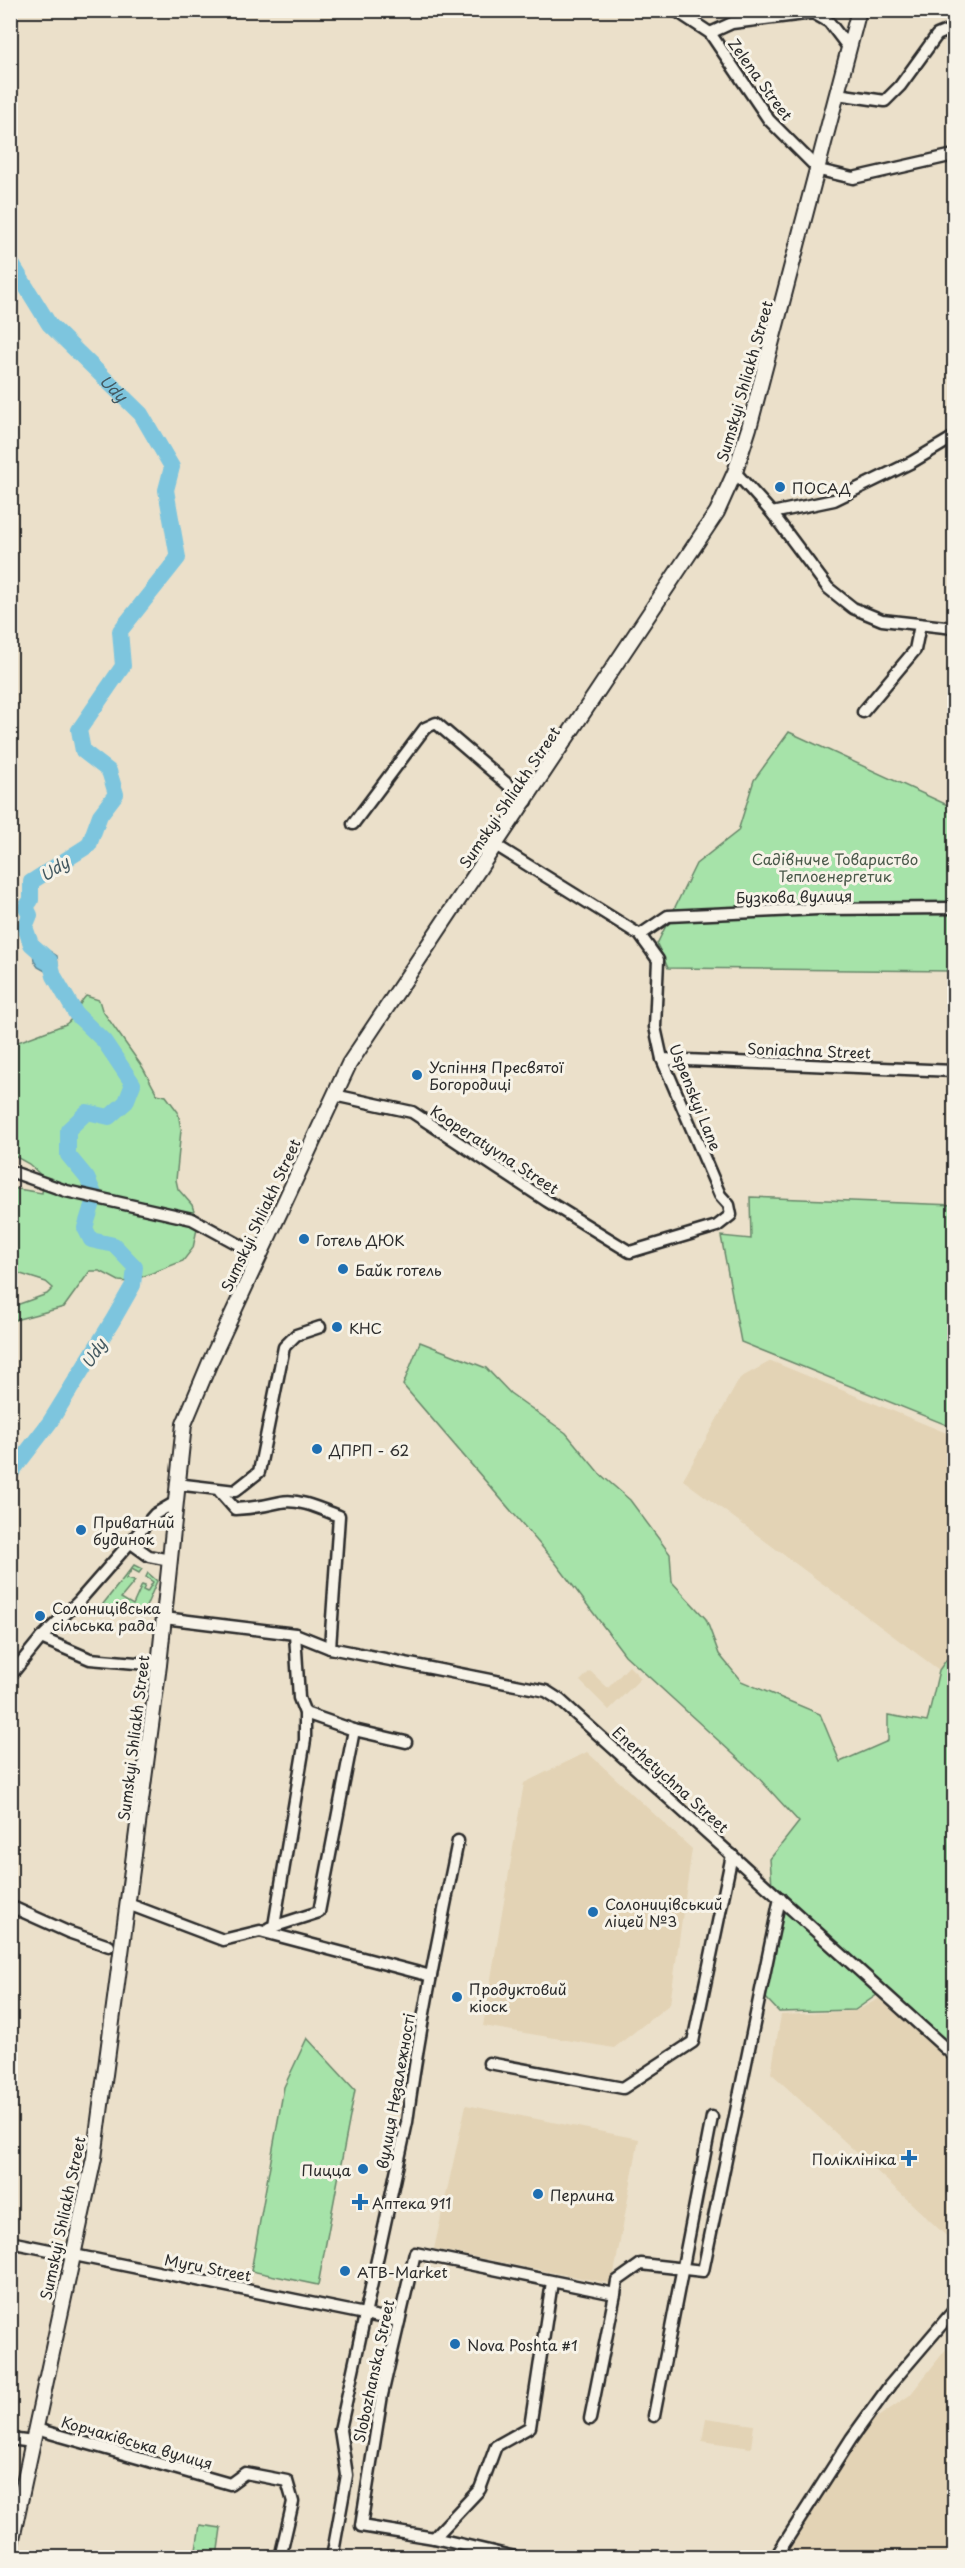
<svg xmlns="http://www.w3.org/2000/svg" width="965" height="2568" font-family="'Playpen Sans',sans-serif">
<style>
.built{fill:#e3d3b5}
.green{fill:#a6e3a9;stroke:#68876a;stroke-width:1.5}
.water{fill:#7dc5de;stroke:#5c8796;stroke-width:1.5}
.lines{fill:none;stroke-linecap:round;stroke-linejoin:round}
.river{stroke:#7dc5de;stroke-width:16}
.minor-casing{stroke:#2b2b2b;stroke-width:15}
.major-casing{stroke:#2b2b2b;stroke-width:18}
.minor{stroke:#f7f3e8;stroke-width:10}
.major{stroke:#f7f3e8;stroke-width:14}
.poi-dot{fill:#1f6fb2;stroke:#f7f3e8;stroke-width:2}
.labels{text-anchor:middle;dominant-baseline:central;stroke-width:6;stroke-linejoin:round;paint-order:stroke}
.street-label{font-size:15px;fill:#2b2b2b;stroke:#f7f3e8}
.poi-label{font-size:15px;fill:#2b2b2b;stroke:#f7f3e8;text-anchor:start}
.park-label{font-size:15px;fill:#4a594a;stroke:#f7f3e8}
.water-label{font-size:16px;font-style:italic;fill:#445961;stroke:#f7f3e8}
</style>
<rect width="100%" height="100%" fill="#ebe0ca"/>
<filter id="ink" filterUnits="userSpaceOnUse"><feTurbulence type="fractalNoise" baseFrequency=".0167" numOctaves="2"/><feDisplacementMap in="SourceGraphic" scale="12" xChannelSelector="R" yChannelSelector="G"/><feConvolveMatrix kernelMatrix="1 2 1 2 8 2 1 2 1" color-interpolation-filters="sRGB"/></filter>
<g filter="url(#ink)">
<!-- built -->
<g class="built">
<path d="M 771,1361 L 949,1434 L 948,1512 L 954,1523 L 954,1649 L 939,1670 L 683,1480 L 740,1378 Z"/>
<path d="M 629,1666 L 641,1678 L 609,1710 L 580,1681 L 590,1671 L 608,1688 Z"/>
<path d="M 587,1752 L 692,1849 L 670,2004 L 614,2048 L 483,2026 L 524,1783 Z"/>
<path d="M 882,1997 L 954,2065 L 954,2243 L 771,2073 L 781,2015 L 856,2011 Z"/>
<path d="M 466,2105 L 639,2139 L 612,2284 L 434,2249 Z"/>
<path d="M 954,2339 L 954,2557 L 784,2558 L 862,2428 L 910,2395 Z"/>
<path d="M 706,2418 L 754,2425 L 751,2448 L 702,2441 Z"/>
</g>
<!-- green -->
<g class="green">
<path d="M 789,732 L 954,808 L 954,971 L 668,968 L 657,944 L 696,864 L 738,831 L 754,780 Z"/>
<path d="M 86,996 L 99,1000 L 102,1010 L 143,1068 L 157,1094 L 166,1096 L 178,1112 L 181,1130 L 176,1180 L 178,1189 L 192,1205 L 198,1224 L 193,1248 L 183,1261 L 129,1282 L 119,1281 L 100,1271 L 90,1271 L 64,1307 L 11,1321 L 11,1307 L 47,1294 L 53,1288 L 46,1282 L 11,1271 L 11,1188 L 42,1193 L 44,1178 L 29,1164 L 11,1154 L 10,1045 L 66,1024 C 76,1017 77,1005 86,996 Z"/>
<path d="M 750,1197 L 954,1205 L 954,1428 L 741,1342 L 721,1236 L 751,1239 Z"/>
<path d="M 420,1342 L 486,1368 L 510,1393 L 566,1433 L 599,1473 L 630,1500 L 670,1554 L 672,1582 L 706,1619 L 719,1654 L 741,1681 L 820,1714 L 840,1762 L 888,1741 L 888,1715 L 927,1722 L 939,1670 L 954,1649 L 954,2052 L 887,1988 L 855,2010 L 779,2012 L 765,1997 L 775,1926 L 770,1859 L 799,1822 L 755,1774 L 625,1655 L 555,1562 L 403,1385 Z"/>
<path d="M 954,1433 L 954,1523 L 948,1512 L 949,1434 Z"/>
<path d="M 134,1565 L 142,1569 L 139,1573 L 132,1569 L 126,1579 L 135,1581 L 121,1598 L 133,1605 L 142,1585 L 145,1586 L 143,1590 L 147,1592 L 153,1582 L 146,1577 L 148,1573 L 157,1581 L 142,1616 L 105,1610 L 103,1604 Z"/>
<path d="M 307,2038 L 355,2090 L 318,2285 L 251,2271 L 284,2087 Z"/>
<path d="M 200,2525 L 221,2528 L 217,2557 L 195,2556 Z"/>
</g>
<!-- water -->
<path class="water" d="M 40,945 L 57,956 L 59,974 L 54,976 L 38,967 L 34,961 L 33,950 Z"/>
<g class="lines">
<!-- river -->
<path class="river" id="s1" d="M 10,261 L 49,324 L 141,414 L 172,467 L 166,490 L 178,558 L 120,631 L 123,666 L 79,730 L 83,751 L 109,771 L 116,794 L 100,815 L 89,845 L 31,882 L 31,900 L 26,907 L 30,915 L 25,927 L 31,944 L 50,961 L 54,976 L 76,1014 L 104,1041 L 133,1084 L 126,1102 L 109,1117 L 87,1112 L 68,1130 L 68,1155 L 87,1178 L 95,1196 L 85,1228 L 91,1240 L 114,1245 L 135,1267 L 133,1285 L 113,1320 L 50,1422 L 10,1474"/>
<defs>
<g id="minor">
<path d="M 675,10 L 710,33 L 769,120 L 819,170 L 853,178 L 954,155"/>
<path d="M 710,33 L 732,23 L 813,13 L 829,22 L 848,47"/>
<path d="M 837,94 L 885,101 L 900,86 L 937,35 L 954,28"/>
<path d="M 735,472 L 772,513 L 828,588 L 853,608 L 882,620 L 954,628"/>
<path d="M 772,513 L 834,500 L 912,462 L 954,437"/>
<path d="M 863,712 L 915,650 L 920,625"/>
<path d="M 353,824 L 425,728 L 436,723 L 527,801"/>
<path d="M 640,935 L 668,916 L 818,909 L 954,908"/>
<path d="M 662,1059 L 954,1071"/>
<path d="M 334,1095 L 412,1112 L 547,1201 L 630,1252 L 717,1226 L 731,1215 L 729,1205 L 720,1195 L 662,1059 L 655,1027 L 658,960 L 640,935 L 497,846"/>
<path d="M 10,1171 L 66,1191 L 192,1219 L 260,1256"/>
<path d="M 176,1484 L 235,1491 L 259,1472 L 284,1347 L 296,1335 L 320,1327"/>
<path d="M 220,1492 L 235,1509 C 251,1508 265,1506 281,1502 C 299,1498 323,1510 339,1516 L 330,1648"/>
<path d="M 131,1543 L 149,1556 L 170,1560"/>
<path d="M 164,1618 L 295,1634 L 330,1648 L 546,1691 L 560,1700 L 954,2056"/>
<path d="M 41,1638 L 90,1659 L 159,1665"/>
<path d="M 10,1676 L 41,1638 L 79,1601 L 155,1514 L 174,1503"/>
<path d="M 305,1713 L 354,1730 L 406,1742"/>
<path d="M 128,1904 L 223,1940 L 260,1931 L 431,1976"/>
<path d="M 10,1906 L 68,1932 L 109,1946"/>
<path d="M 274,1926 L 305,1740 L 305,1713 L 299,1698 L 295,1634"/>
<path d="M 269,1928 L 319,1912 L 354,1730"/>
<path d="M 489,2063 L 623,2088 L 693,2042 L 732,1855"/>
<path d="M 10,2242 L 399,2321"/>
<path d="M 654,2416 L 712,2117"/>
<path d="M 590,2419 L 615,2294"/>
<path d="M 36,2429 L 230,2484 L 245,2473 L 287,2481 L 293,2502 L 280,2558"/>
<path d="M 10,2439 L 33,2442"/>
<path d="M 434,2538 L 480,2489 L 496,2446 L 530,2427 L 552,2282"/>
<path d="M 332,2558 L 347,2475 L 340,2430 L 407,2122 C 419,2028 439,1935 458,1841"/>
<path d="M 519,2558 L 434,2538 L 361,2526 L 382,2395 L 415,2253 L 615,2294 L 617,2281 L 641,2264 L 703,2271 L 780,1898"/>
<path d="M 775,2558 L 851,2439 L 890,2385 L 954,2310"/>
</g>
<path id="major" d="M 10,2548 L 94,2158 L 159,1665 L 184,1424 L 210,1362 L 349,1064 L 717,512 L 735,472 L 749,428 L 859,10"/>
</defs>
<!-- minor casing -->
<use href="#minor" class="minor-casing"/>
<!-- major casing -->
<use href="#major" class="major-casing"/>
<!-- minor -->
<use href="#minor" class="minor"/>
<!-- major -->
<use href="#major" class="major"/>
</g>
</g>
<!-- markers -->
<g class="poi-dot">
<circle cx="780" cy="487" r="6"/>
<circle cx="417" cy="1075" r="6"/>
<circle cx="304" cy="1239" r="6"/>
<circle cx="343" cy="1269" r="6"/>
<circle cx="337" cy="1327" r="6"/>
<circle cx="317" cy="1449" r="6"/>
<circle cx="81" cy="1530" r="6"/>
<circle cx="40" cy="1616" r="6"/>
<circle cx="593" cy="1912" r="6"/>
<circle cx="457" cy="1997" r="6"/>
<path d="M906 2149h6v6h6v6h-6v6h-6v-6h-6v-6h6z"/>
<circle cx="363" cy="2169" r="6"/>
<circle cx="538" cy="2194" r="6"/>
<path d="M357 2193h6v6h6v6h-6v6h-6v-6h-6v-6h6z"/>
<circle cx="345" cy="2271" r="6"/>
<circle cx="455" cy="2344" r="6"/>
</g>
<g class="labels">
<!-- street labels -->
<g class="street-label">
<text transform="translate(761 79) rotate(54)">Zelena Street</text>
<text transform="translate(744 381) rotate(-74)">Sumskyi Shliakh Street</text>
<text transform="translate(509 797) rotate(-56)">Sumskyi Shliakh Street</text>
<text transform="translate(794 896) rotate(-1)">Бузкова вулиця</text>
<text transform="translate(809 1050) rotate(2)">Soniachna Street</text>
<text transform="translate(696 1097) rotate(68)">Uspenskyi Lane</text>
<text transform="translate(495 1149) rotate(33)">Kooperatyvna Street</text>
<text transform="translate(260 1215) rotate(-65)">Sumskyi Shliakh Street</text>
<text transform="translate(133 1738) rotate(-83)">Sumskyi Shliakh Street</text>
<text transform="translate(671 1779) rotate(42)">Enerhetychna Street</text>
<text transform="translate(395 2091) rotate(-80)">вулиця Незалежності</text>
<text transform="translate(62 2218) rotate(-78)">Sumskyi Shliakh Street</text>
<text transform="translate(208 2267) rotate(11)">Myru Street</text>
<text transform="translate(373 2371) rotate(-78)">Slobozhanska Street</text>
<text transform="translate(137 2442) rotate(16)">Корчаківська вулиця</text>
</g>
<!-- poi labels -->
<g class="poi-label">
<text x="792" y="487">ПОСАД</text>
<text x="429" y="1066">Успіння Пресвятої<tspan x="429" dy="17">Богородиці</tspan></text>
<text x="316" y="1239">Готель ДЮК</text>
<text x="355" y="1269">Байк готель</text>
<text x="349" y="1327">КНС</text>
<text x="329" y="1449">ДПРП - 62</text>
<text x="93" y="1521">Приватний<tspan x="93" dy="17">будинок</tspan></text>
<text x="52" y="1607">Солоницівська<tspan x="52" dy="17">сільська рада</tspan></text>
<text x="605" y="1903">Солоницівський<tspan x="605" dy="17">ліцей №3</tspan></text>
<text x="469" y="1988">Продуктовий<tspan x="469" dy="17">кіоск</tspan></text>
<text x="896" y="2158" text-anchor="end">Поліклініка</text>
<text x="351" y="2169" text-anchor="end">Пицца</text>
<text x="550" y="2194">Перлина</text>
<text x="372" y="2202">Аптека 911</text>
<text x="357" y="2271">ATB-Market</text>
<text x="467" y="2344">Nova Poshta #1</text>
</g>
<!-- park labels -->
<g class="park-label">
<text x="835" y="858">Садівниче Товариство<tspan x="835" dy="17">Теплоенергетик</tspan></text>
</g>
<!-- water labels -->
<g class="water-label">
<text stroke="none"><textPath href="#s1" startOffset="165">Udy</textPath></text>
<text transform="translate(54 868) rotate(-33)">Udy</text>
<text transform="translate(93 1353) rotate(-58)">Udy</text>
</g>
</g>
<!-- margin -->
<rect width="965" height="2568" fill="none" stroke="#f7f3e8" stroke-width="36"/>
<rect x="18" y="18" width="929" height="2532" fill="none" stroke="#2b2b2b" stroke-width="2" filter="url(#ink)"/>
</svg>
